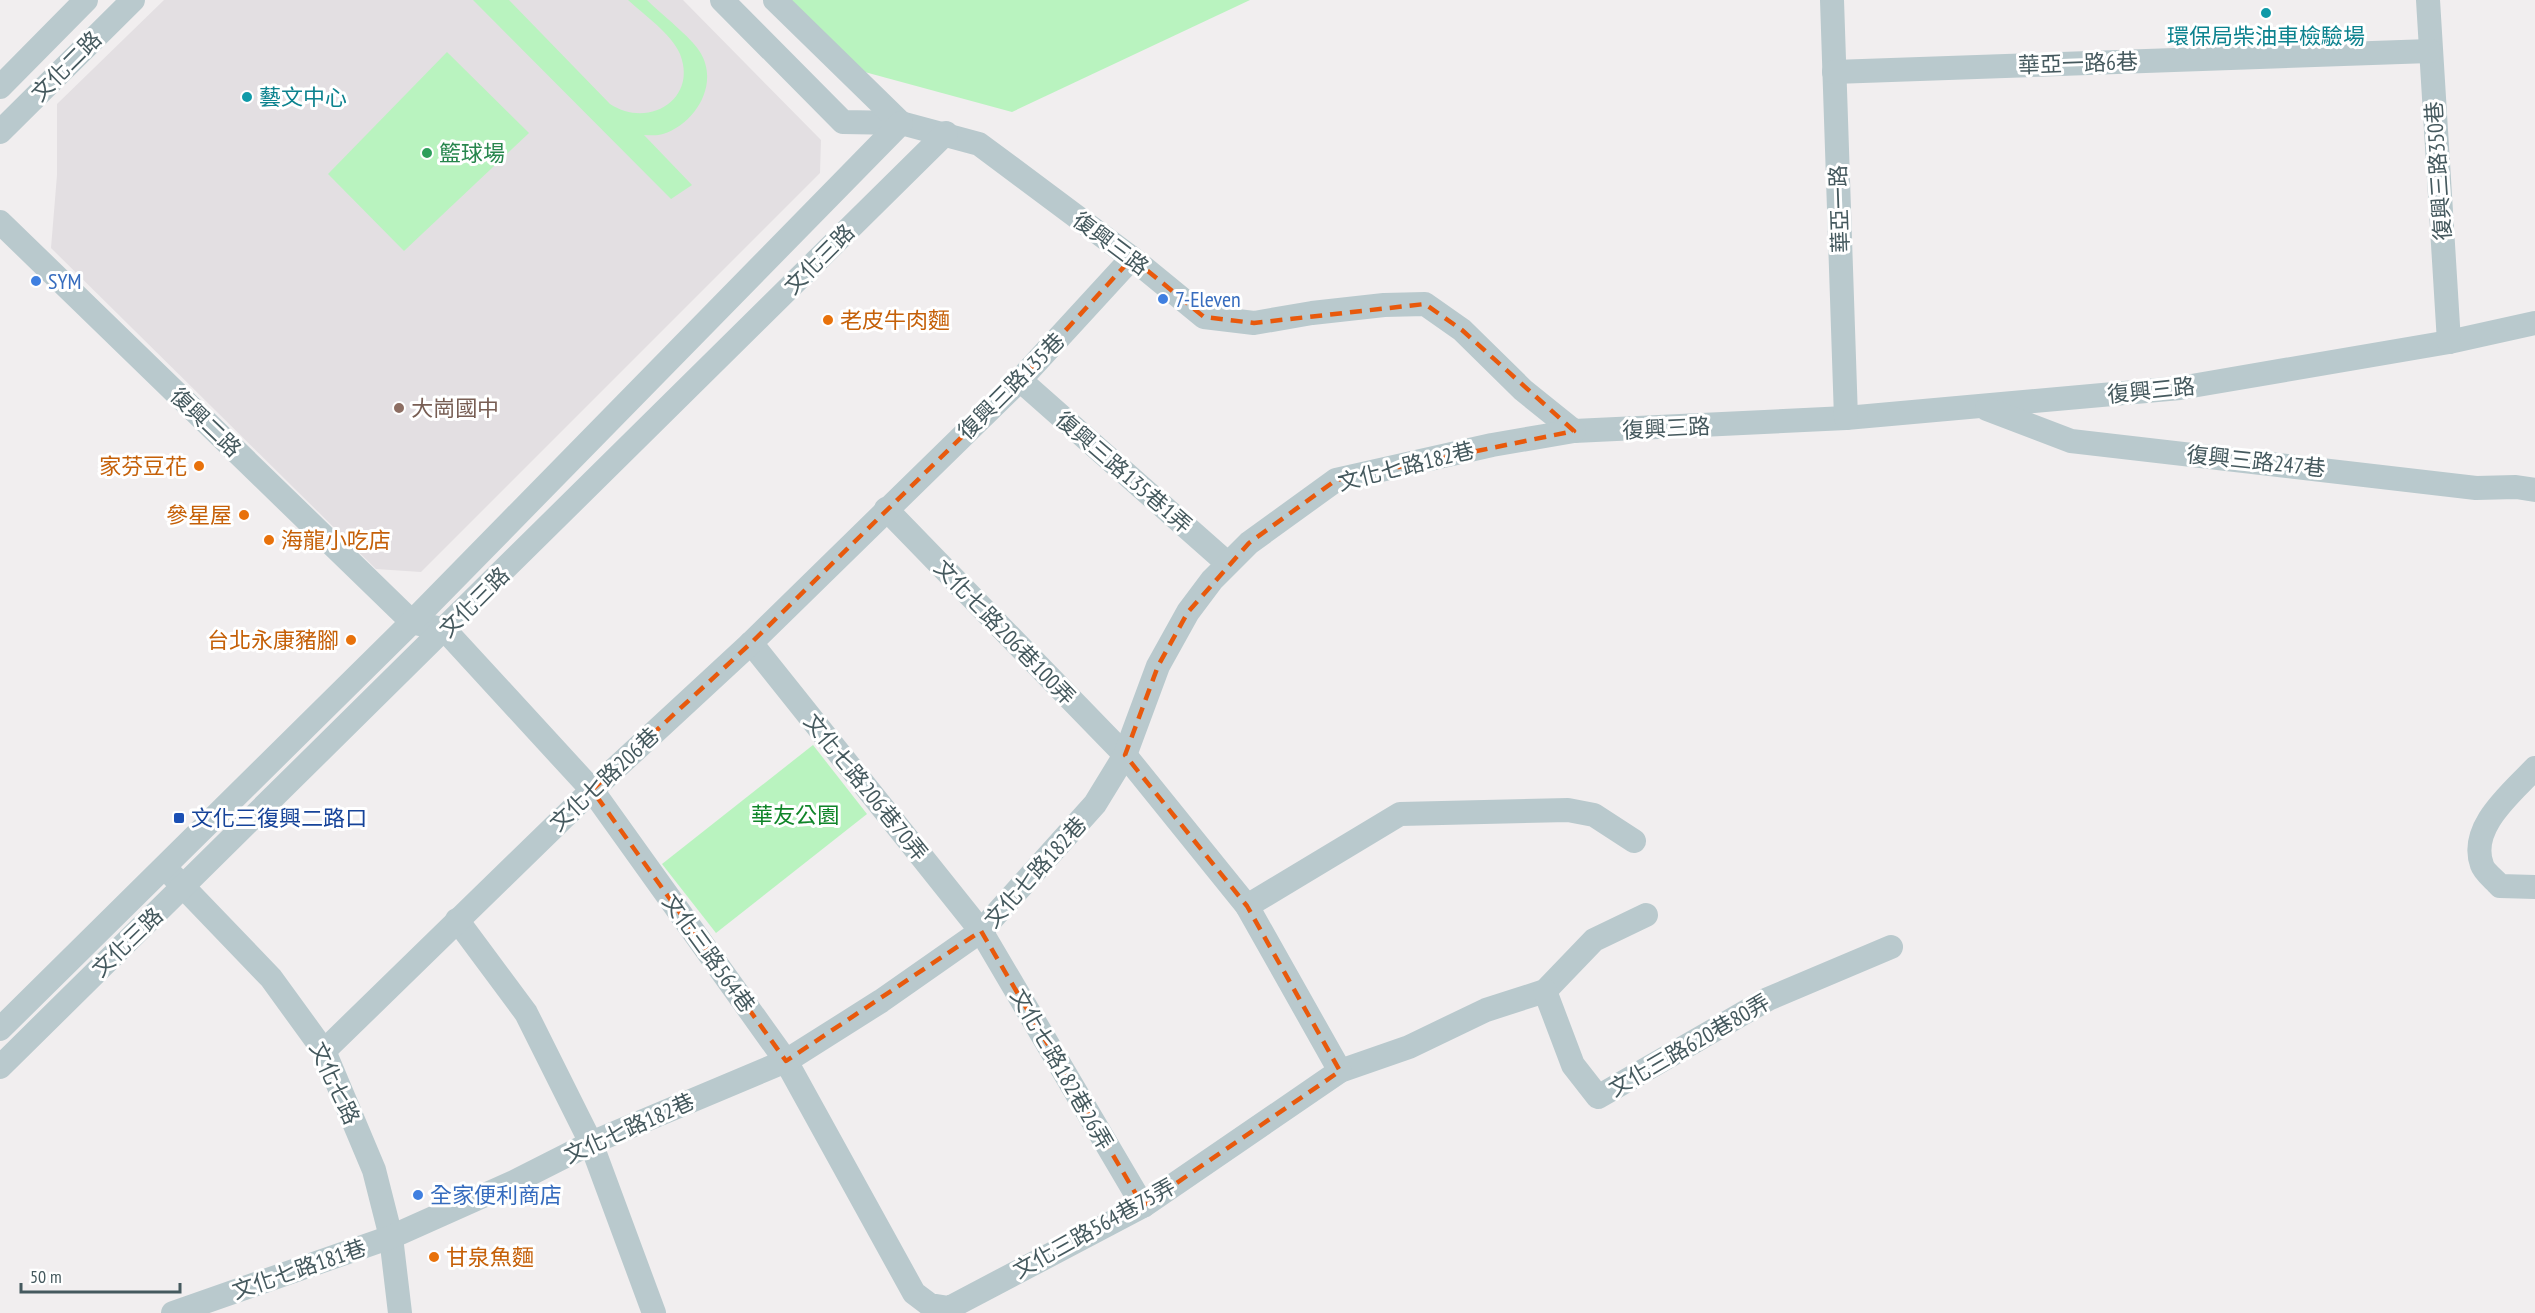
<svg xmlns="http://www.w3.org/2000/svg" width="2535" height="1313" font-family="'PT Sans Narrow','Noto Sans TC',sans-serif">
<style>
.education{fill:#e3dfe2}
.green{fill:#b9f3bf}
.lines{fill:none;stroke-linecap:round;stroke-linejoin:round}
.minor{stroke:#b9c9cd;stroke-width:24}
.marked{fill:none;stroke:#e8590c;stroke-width:4.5;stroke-dasharray:12 8;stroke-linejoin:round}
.culture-dot{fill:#0f9aa8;stroke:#fff;stroke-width:2}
.leisure-dot{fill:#2e9e5b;stroke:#fff;stroke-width:2}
.shop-dot{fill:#3f7fe0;stroke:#fff;stroke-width:2}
.food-dot{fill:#e8710a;stroke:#fff;stroke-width:2}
.education-dot{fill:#8d6e63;stroke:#fff;stroke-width:2}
.transit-dot{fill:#1a4fb4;stroke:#fff;stroke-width:2}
.labels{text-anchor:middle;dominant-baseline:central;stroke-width:6;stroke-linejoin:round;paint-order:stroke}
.culture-label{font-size:22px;fill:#0d838f;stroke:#fff}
.street-label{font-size:22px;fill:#45595e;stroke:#fff}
.leisure-label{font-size:22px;fill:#27864d;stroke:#fff;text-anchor:start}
.shop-label{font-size:22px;fill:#366cbe;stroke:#fff;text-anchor:start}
.food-label{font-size:22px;fill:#c56008;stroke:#fff;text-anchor:start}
.education-label{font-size:22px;fill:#785e54;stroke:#fff;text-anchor:start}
.park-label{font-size:22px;fill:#108529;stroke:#fff}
.transit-label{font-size:22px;fill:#164399;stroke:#fff;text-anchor:start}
</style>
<rect width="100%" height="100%" fill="#f1eeef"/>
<!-- education -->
<path class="education" d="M 164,0 L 683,0 L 821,140 L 820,173 L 421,572 L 376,569 L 51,248 L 57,175 L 57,104 Z"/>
<!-- green -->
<g class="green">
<path d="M 473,0 L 509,0 L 610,104 C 648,129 698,100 680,54 C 671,33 644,15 628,0 L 647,0 C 661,14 691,37 700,52 C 720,84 695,124 663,134 C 657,136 650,135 644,135 L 692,185 L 671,199 Z"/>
<path d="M 791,0 L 1250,0 L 1012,112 L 861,71 Z"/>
<path d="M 447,52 L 529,133 L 404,251 L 328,174 Z"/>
<path d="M 813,745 L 867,814 L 716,933 L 662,864 Z"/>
</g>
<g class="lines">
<!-- minor -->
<g class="minor">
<path d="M 722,0 L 843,122 L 901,123 L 979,144 L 1132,258 L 1204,317 L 1254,323 L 1312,313 L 1384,305 L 1425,304 L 1462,330 L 1523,390 L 1574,431 L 1846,418 L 2180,388 L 2449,342 L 2535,323"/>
<path d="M 775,0 L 901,123"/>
<path d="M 1832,0 L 1846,418"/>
<path d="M 2428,0 L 2449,342"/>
<path d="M 1834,72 L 2430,51"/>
<path d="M 0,87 L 86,0"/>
<path d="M 0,132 L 133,0"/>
<path d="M 0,222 L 412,622 L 445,630 L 592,790 L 786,1061 L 914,1293 L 930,1305 L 949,1308 L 1143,1206 L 1340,1071 L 1409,1047 L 1486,1010 L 1545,991 L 1594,940 L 1646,915"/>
<path d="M 1020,380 L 1227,563"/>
<path d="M 1987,409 L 2071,441 L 2476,488 L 2516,487 L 2535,490"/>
<path d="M 886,509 L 1125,755 L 1247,906 L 1340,1071"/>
<path d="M 751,643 L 981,931 L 1143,1206"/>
<path d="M 2535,768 C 2513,792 2468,827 2482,865 C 2484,872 2495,880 2500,886 L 2535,887"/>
<path d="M 172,875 L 271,978 L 324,1051 L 374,1170 L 391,1237 L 400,1313"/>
<path d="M 1247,906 L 1400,814 L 1568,810 L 1594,815 L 1634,841"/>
<path d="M 457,920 L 526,1013 L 591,1143 L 654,1313"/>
<path d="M 1545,991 L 1573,1065 L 1598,1097 L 1768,999 L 1891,947"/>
<path d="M 0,1029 L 412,622 L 901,123"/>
<path d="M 324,1051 L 592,790 L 751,643 L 1020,380 L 1132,258"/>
<path d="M 0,1067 L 946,133"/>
<path d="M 173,1313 L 391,1237 L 514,1182 L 591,1143 L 786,1061 L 881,1001 L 981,931 L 1095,804 L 1125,755 L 1158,666 L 1188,612 L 1212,580 L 1249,543 L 1336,480 L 1492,445 L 1574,431"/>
</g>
</g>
<!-- marked area -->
<path class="marked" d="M 1132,258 L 1204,317 L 1254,323 L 1425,304 L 1462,330 L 1574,431 L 1336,480 L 1249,543 L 1188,612 L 1158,666 L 1125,755 L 1247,906 L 1340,1071 L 1143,1206 L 981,931 L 786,1061 L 592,790 L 751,643 L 1020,380 Z"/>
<!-- markers -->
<g class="culture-dot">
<circle cx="2266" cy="13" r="6"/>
<circle cx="247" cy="97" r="6"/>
</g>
<circle class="leisure-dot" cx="427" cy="153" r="6"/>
<g class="shop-dot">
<circle cx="36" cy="281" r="6"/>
<circle cx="1163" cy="299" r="6"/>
<circle cx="418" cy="1195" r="6"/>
</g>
<g class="food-dot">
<circle cx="828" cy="320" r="6"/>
<circle cx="199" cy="466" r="6"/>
<circle cx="244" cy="515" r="6"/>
<circle cx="269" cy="540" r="6"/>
<circle cx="351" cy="640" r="6"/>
<circle cx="434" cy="1257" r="6"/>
</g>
<circle class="education-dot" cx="399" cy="408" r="6"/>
<rect class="transit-dot" x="173" y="812" width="12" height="12" rx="3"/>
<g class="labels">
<!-- culture labels -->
<g class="culture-label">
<text x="2266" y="36">環保局柴油車檢驗場</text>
<text x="259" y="97" text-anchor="start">藝文中心</text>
</g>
<!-- street labels -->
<g class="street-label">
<text transform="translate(2078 63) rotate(-2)">華亞一路6巷</text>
<text transform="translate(66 66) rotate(-45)">文化二路</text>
<text transform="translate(2438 171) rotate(-94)">復興三路350巷</text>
<text transform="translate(1839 209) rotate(-92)">華亞一路</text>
<text transform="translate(1111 243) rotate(37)">復興三路</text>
<text transform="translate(819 259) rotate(-45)">文化三路</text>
<text transform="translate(1011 386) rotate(-45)">復興三路135巷</text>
<text transform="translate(2151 390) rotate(-6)">復興三路</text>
<text transform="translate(206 422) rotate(44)">復興二路</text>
<text transform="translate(1666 428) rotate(-3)">復興三路</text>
<text transform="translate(2256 461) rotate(6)">復興三路247巷</text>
<text transform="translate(1406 466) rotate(-14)">文化七路182巷</text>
<text transform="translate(1124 472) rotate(41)">復興三路135巷1弄</text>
<text transform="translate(474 602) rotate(-45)">文化三路</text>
<text transform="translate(1005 632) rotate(46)">文化七路206巷100弄</text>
<text transform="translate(604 779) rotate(-43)">文化七路206巷</text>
<text transform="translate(866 787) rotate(51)">文化七路206巷70弄</text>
<text transform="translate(1035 872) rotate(-48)">文化七路182巷</text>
<text transform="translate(127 942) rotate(-44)">文化三路</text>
<text transform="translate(709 953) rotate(54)">文化三路564巷</text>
<text transform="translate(1689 1045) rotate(-30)">文化三路620巷80弄</text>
<text transform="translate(1062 1069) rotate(60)">文化七路182巷26弄</text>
<text transform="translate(335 1083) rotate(65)">文化七路</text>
<text transform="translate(629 1128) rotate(-24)">文化七路182巷</text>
<text transform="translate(1094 1228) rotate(-29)">文化三路564巷75弄</text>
<text transform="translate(299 1269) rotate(-19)">文化七路181巷</text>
</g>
<!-- leisure labels -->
<g class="leisure-label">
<text x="439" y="153">籃球場</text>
</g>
<!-- shop labels -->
<g class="shop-label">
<text x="48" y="281">SYM</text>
<text x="1175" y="299">7-Eleven</text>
<text x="430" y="1195">全家便利商店</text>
</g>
<!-- food labels -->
<g class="food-label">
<text x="840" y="320">老皮牛肉麵</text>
<text x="187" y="466" text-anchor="end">家芬豆花</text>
<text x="232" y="515" text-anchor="end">參星屋</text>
<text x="281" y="540">海龍小吃店</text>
<text x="339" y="640" text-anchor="end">台北永康豬腳</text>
<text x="446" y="1257">甘泉魚麵</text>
</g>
<!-- education labels -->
<g class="education-label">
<text x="411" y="408">大崗國中</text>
</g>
<!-- park labels -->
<g class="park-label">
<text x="795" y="815">華友公園</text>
</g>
<!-- transit labels -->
<g class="transit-label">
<text x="191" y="818">文化三復興二路口</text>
</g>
</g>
<!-- scale -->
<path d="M21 1283v9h159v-9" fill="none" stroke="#45595e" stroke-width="3"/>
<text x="30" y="1283" font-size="18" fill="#45595e" stroke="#ffffff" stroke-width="4.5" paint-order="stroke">50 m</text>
</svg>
